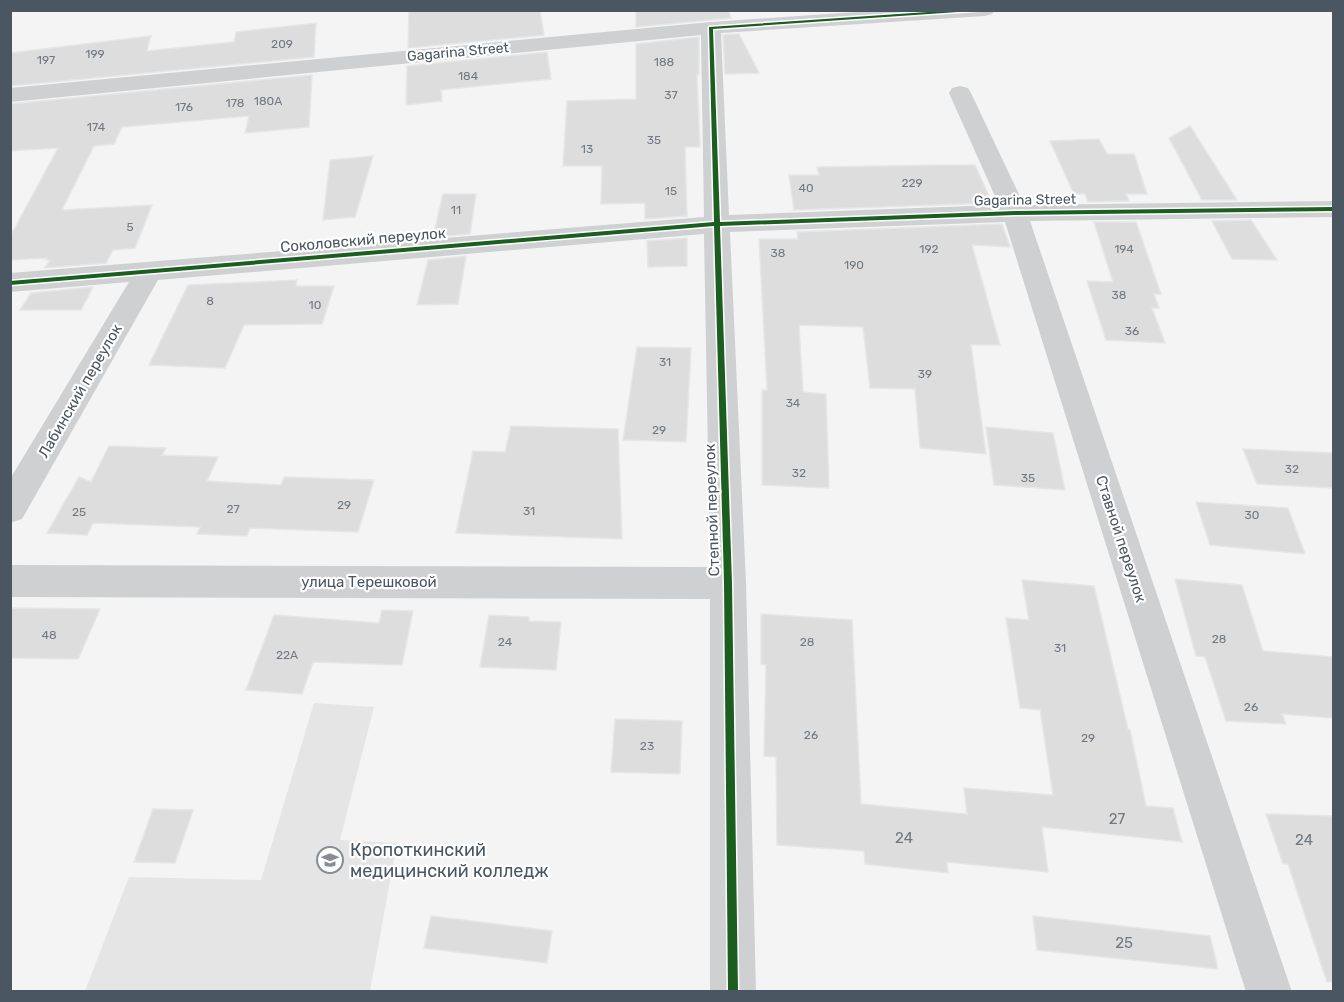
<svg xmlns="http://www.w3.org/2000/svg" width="1344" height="1002" font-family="Rubik,sans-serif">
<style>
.education{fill:#e6e5e6}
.building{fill:#ddddde;stroke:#e5e6e7;stroke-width:1.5}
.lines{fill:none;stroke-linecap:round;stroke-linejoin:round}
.minor{fill:#ced0d2;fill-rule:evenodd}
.cycleway-casing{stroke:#fff;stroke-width:3}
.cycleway{fill:#1b5e20;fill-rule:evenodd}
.labels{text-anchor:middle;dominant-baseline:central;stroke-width:4.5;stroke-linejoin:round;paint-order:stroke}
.number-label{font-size:12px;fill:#707881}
.far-street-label{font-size:14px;fill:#4a5661;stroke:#fff}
.street-label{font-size:15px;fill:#4a5661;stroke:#fff}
.near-number-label{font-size:15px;fill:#707881}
.near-poi-label{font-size:18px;fill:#4a5661;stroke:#fff;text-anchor:start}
</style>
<rect width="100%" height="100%" fill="#f4f4f4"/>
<!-- education -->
<path class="education" d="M 314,703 L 374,707 L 340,840 L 397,843 L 370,991 L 85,991 L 129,877 L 261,880 Z"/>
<!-- building -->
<g class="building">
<path d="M 409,10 L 540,10 L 544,35 L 408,48 Z"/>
<path d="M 636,10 L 728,10 L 731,18 L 636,27 Z"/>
<path d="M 316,23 L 314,57 L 10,86 L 10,53 L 151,36 L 147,51 L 234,42 L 236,32 Z"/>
<path d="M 739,34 L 759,73 L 725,74 L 723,35 Z"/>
<path d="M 699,37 L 699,75 L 697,75 L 700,147 L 685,147 L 687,216 L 645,219 L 645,203 L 601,204 L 602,166 L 563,166 L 567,101 L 636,99 L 636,44 Z"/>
<path d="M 547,52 L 551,79 L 441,90 L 442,101 L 406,105 L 407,66 Z"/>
<path d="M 312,75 L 309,127 L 245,133 L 249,116 L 122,127 L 114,144 L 94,146 L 62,210 L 152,205 L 135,248 L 113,250 L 106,263 L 45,268 L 50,260 L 46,260 L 47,258 L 10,260 L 10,237 L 58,148 L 10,151 L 10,104 Z"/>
<path d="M 1190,126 L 1237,200 L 1202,200 L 1169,138 Z"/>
<path d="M 1099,139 L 1107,154 L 1134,154 L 1147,194 L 1126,194 L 1129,201 L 1088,202 L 1085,194 L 1074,194 L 1050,141 Z"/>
<path d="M 373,156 L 355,217 L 323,220 L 330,160 Z"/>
<path d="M 945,165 L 975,165 L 992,203 L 794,210 L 789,175 L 819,175 L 817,167 Z"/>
<path d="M 443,194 L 476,194 L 470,234 L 433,237 Z"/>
<path d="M 1251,220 L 1277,260 L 1232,259 L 1212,221 Z"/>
<path d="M 1094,222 L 1136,222 L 1161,294 L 1154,294 L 1159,308 L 1152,308 L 1165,343 L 1106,340 L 1087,281 L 1113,282 Z"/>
<path d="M 1002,224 L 1010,247 L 972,245 L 1000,345 L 971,345 L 986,454 L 920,448 L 915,389 L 870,388 L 863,327 L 799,325 L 803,392 L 826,394 L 829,488 L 762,485 L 762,390 L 767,390 L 759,239 L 798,239 L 797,232 Z"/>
<path d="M 687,238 L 687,266 L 648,267 L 647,241 Z"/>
<path d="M 466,256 L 458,304 L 417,305 L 428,260 Z"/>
<path d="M 297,280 L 296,286 L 334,286 L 322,324 L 244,325 L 225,368 L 149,365 L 188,285 Z"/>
<path d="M 93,287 L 81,310 L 20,310 L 31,293 Z"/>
<path d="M 637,347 L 691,348 L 686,442 L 623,440 Z"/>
<path d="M 511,426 L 618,429 L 622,539 L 456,533 L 473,451 L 505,452 Z"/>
<path d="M 986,427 L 1053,433 L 1065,490 L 994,485 Z"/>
<path d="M 109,446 L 166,448 L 162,455 L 218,457 L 207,481 L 281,485 L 284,477 L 374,480 L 358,532 L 250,528 L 247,536 L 197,534 L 200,527 L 93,523 L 87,535 L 47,533 L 79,477 L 91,482 Z"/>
<path d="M 1243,449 L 1334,453 L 1334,488 L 1257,484 Z"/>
<path d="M 1196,502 L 1288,508 L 1305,554 L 1210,545 Z"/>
<path d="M 1175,579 L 1242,585 L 1263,651 L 1334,657 L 1334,718 L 1282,714 L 1286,724 L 1226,721 L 1205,657 L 1196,656 Z"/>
<path d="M 1022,580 L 1094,586 L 1128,729 L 1130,730 L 1146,806 L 1173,808 L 1182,842 L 1042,827 L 1048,872 L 947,862 L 948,873 L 865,864 L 864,851 L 777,845 L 776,757 L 764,756 L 766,665 L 761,664 L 761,614 L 852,620 L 861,804 L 967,814 L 964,788 L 1053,795 L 1040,710 L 1020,708 L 1006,618 L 1029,620 Z"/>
<path d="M 10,608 L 100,609 L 78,659 L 10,658 Z"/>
<path d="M 382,610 L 413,611 L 402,665 L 313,662 L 302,694 L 246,690 L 274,615 L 379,623 Z"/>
<path d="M 489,615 L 529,617 L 529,621 L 561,622 L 556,670 L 480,667 Z"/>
<path d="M 615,719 L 682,721 L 680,774 L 611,772 Z"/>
<path d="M 153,809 L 193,810 L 175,863 L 134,862 Z"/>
<path d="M 1266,814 L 1334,816 L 1334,981 L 1327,982 L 1288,864 L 1283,864 Z"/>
<path d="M 431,916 L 552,931 L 547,963 L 424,948 Z"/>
<path d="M 1033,916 L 1210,936 L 1218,969 L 1037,950 Z"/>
</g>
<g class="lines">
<!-- minor -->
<path class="minor" d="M 886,10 L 995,10 L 992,14 L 985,16 L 721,33 L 729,215 L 999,205 L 949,93 L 952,88 L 960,86 L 968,88 L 971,93 L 1024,205 L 1334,201 L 1334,217 L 1030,221 L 1292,992 L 1246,992 L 1005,222 L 730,232 L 746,583 L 756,992 L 710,992 L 710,599 L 10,597 L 10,565 L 710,567 L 704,234 L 158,280 L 22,519 L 10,523 L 10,479 L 129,282 L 10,292 L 10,273 L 704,217 L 701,35 L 10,102 L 10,88 L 711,22 Z"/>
<defs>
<path id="cycleway" d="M 957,10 L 987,10 L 713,29 L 720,222 L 1015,211 L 1334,207 L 1334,211 L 1015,215 L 720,226 L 732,583 L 738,992 L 728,992 L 724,583 L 714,226 L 10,285 L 10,281 L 714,222 L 709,27 Z"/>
</defs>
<!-- cycleway casing -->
<use href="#cycleway" class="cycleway-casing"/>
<!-- cycleway -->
<use href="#cycleway" class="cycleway"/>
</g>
<!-- icons -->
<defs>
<symbol id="university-ring" viewBox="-11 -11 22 22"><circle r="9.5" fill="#fff" stroke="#868d94" stroke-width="1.5"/><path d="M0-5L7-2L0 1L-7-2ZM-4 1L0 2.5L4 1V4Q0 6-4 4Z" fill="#868d94"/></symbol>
</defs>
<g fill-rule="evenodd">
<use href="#university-ring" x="315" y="845" width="30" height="30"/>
</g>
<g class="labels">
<!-- number labels -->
<g class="number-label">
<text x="282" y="44">209</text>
<text x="95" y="54">199</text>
<text x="46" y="60">197</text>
<text x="664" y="62">188</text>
<text x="468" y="76">184</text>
<text x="671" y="95">37</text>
<text x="268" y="101">180А</text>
<text x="235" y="103">178</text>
<text x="184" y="107">176</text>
<text x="96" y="127">174</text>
<text x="654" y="140">35</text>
<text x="587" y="149">13</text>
<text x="912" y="183">229</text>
<text x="806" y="188">40</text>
<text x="671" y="191">15</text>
<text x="456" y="210">11</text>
<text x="130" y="227">5</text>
<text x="929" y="249">192</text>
<text x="1124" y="249">194</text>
<text x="778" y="253">38</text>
<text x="854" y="265">190</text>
<text x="1119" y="295">38</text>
<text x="210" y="301">8</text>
<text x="315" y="305">10</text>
<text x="1132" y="331">36</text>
<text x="665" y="362">31</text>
<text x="925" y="374">39</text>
<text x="793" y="403">34</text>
<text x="659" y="430">29</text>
<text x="1292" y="469">32</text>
<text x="799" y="473">32</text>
<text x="1028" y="478">35</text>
<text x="344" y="505">29</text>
<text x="233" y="509">27</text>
<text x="529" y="511">31</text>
<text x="79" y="512">25</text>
<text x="1252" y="515">30</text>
<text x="49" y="635">48</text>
<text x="1219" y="639">28</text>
<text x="505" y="642">24</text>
<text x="807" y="642">28</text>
<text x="1060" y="648">31</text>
<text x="287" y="655">22А</text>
<text x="1251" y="707">26</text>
<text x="811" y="735">26</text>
<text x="1088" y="738">29</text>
<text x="647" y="746">23</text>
</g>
<!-- far-street labels -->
<g class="far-street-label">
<text transform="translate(458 52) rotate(-5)">Gagarina Street</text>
<text transform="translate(1025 200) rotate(-1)">Gagarina Street</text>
</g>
<!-- street labels -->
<g class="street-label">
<text transform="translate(363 240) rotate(-5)">Соколовский переулок</text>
<text transform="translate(80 391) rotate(-60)">Лабинский переулок</text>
<text transform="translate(712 510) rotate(-92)">Степной переулок</text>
<text transform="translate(1121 539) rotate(72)">Ставной переулок</text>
<text x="369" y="582">улица Терешковой</text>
</g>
<!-- near-number labels -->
<g class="near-number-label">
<text x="1117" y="819">27</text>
<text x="904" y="838">24</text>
<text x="1304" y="840">24</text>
<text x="1124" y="943">25</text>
</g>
<!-- near-poi labels -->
<g class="near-poi-label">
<text x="350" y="850">Кропоткинский<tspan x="350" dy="21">медицинский колледж</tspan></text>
</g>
</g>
<!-- border -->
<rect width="1344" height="1002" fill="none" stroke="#4a5661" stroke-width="24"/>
</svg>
